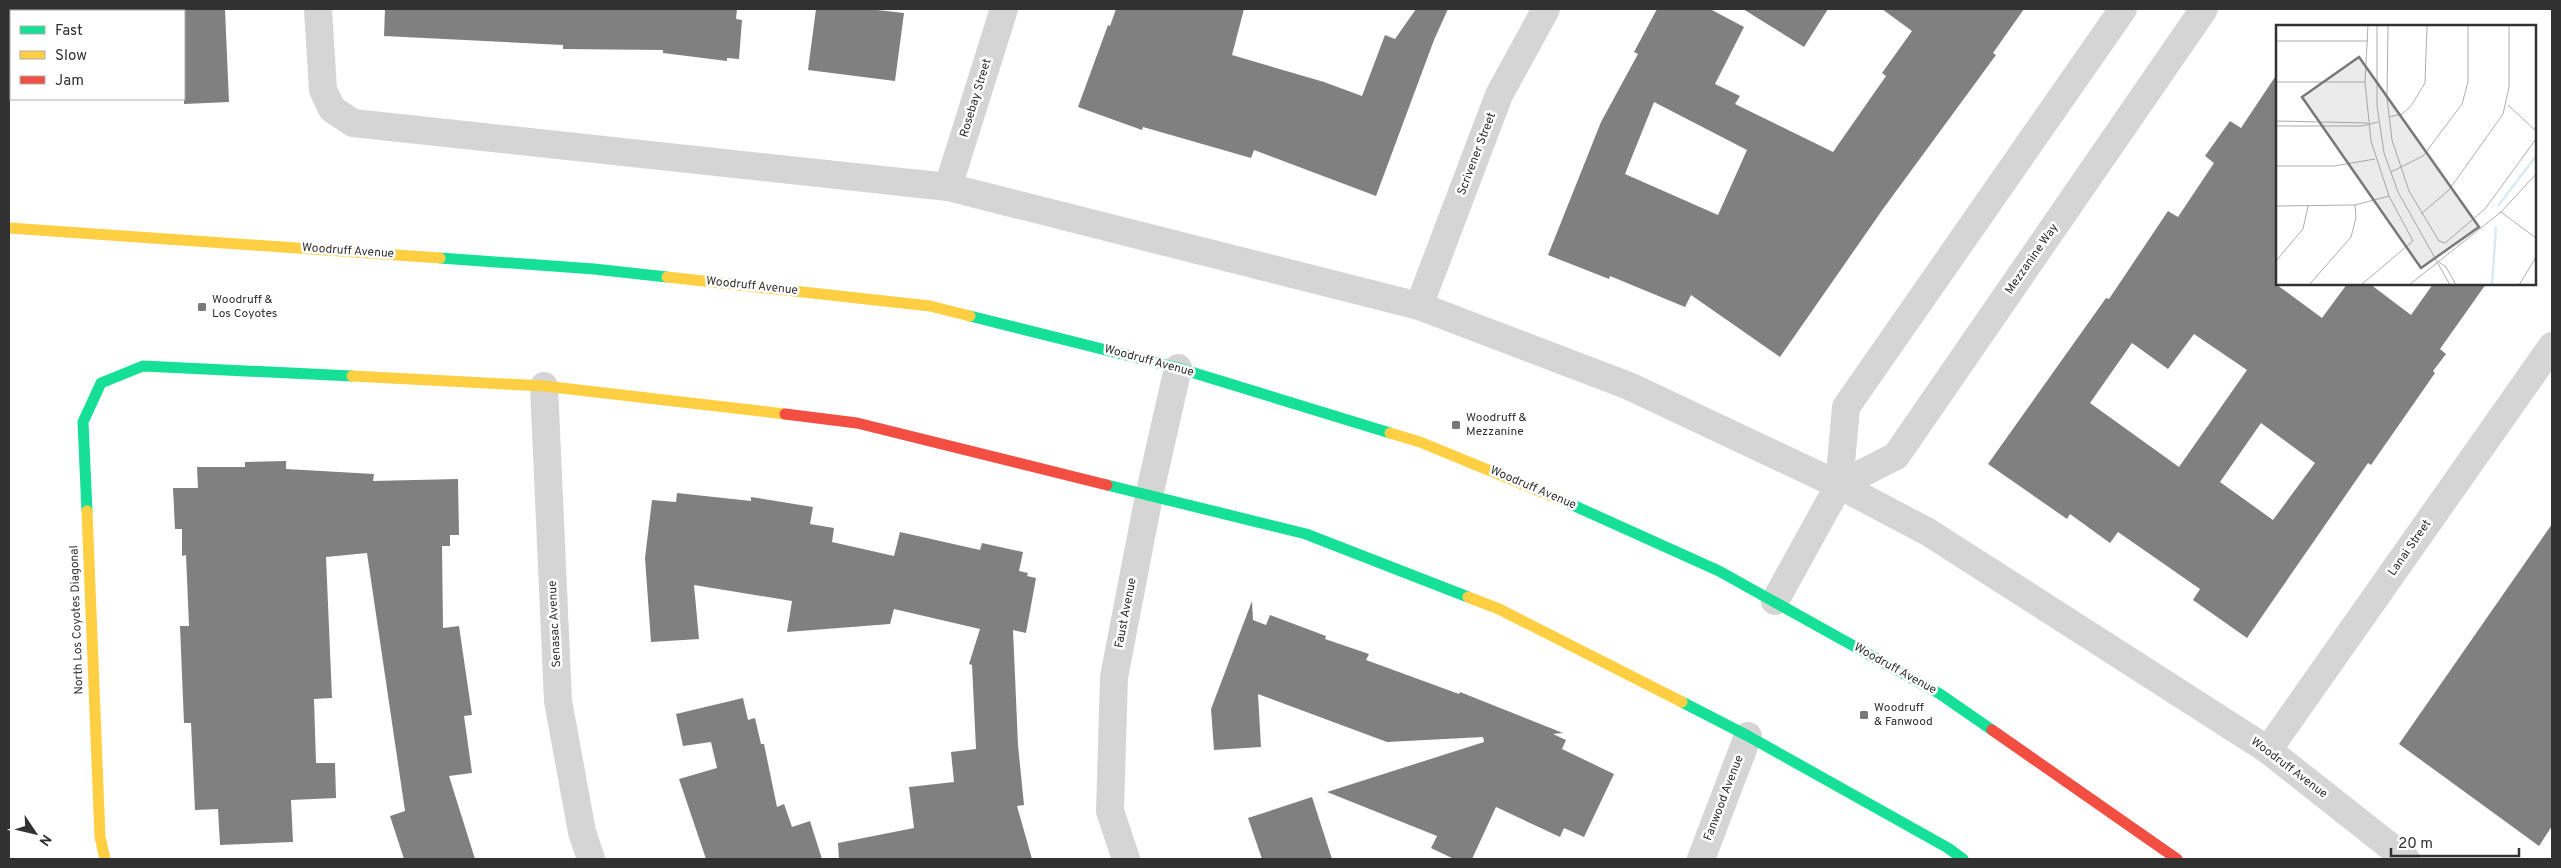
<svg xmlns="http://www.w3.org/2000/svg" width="2561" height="868" font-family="Overpass,sans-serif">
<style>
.building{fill:#808080;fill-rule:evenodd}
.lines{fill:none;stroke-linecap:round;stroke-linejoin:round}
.street{stroke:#d5d5d5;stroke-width:28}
.fast{stroke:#16e098;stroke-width:11}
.slow{stroke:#ffcf43;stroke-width:11}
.jam{stroke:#f24e42;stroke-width:11}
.poi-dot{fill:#797979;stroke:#fff;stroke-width:2}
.labels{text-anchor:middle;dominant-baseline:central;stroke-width:5;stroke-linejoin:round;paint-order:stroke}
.street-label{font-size:12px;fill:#313131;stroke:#fff}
.poi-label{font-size:12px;fill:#313131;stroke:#fff;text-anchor:start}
.inset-river{fill:none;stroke:#daebf0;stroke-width:2.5}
.inset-road{fill:none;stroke:#adadad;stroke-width:1}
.view{fill:#797979;fill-opacity:0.15;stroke:#797979;stroke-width:2.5}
.inset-edge{fill:none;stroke:#313131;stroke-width:2.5}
</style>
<rect width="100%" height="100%" fill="#fff"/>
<!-- building -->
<g class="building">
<path d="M 184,9 L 225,9 L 229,102 L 184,104 Z"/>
<path d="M 385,9 L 737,9 L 736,19 L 742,20 L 739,59 L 727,58 L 727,61 L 663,53 L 663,50 L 563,49 L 563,45 L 384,36 Z"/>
<path d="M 816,9 L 868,9 L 904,13 L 895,81 L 808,70 Z"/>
<path d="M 1116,9 L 1244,9 L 1232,55 L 1324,82 L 1362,96 L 1385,35 L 1395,39 L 1416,9 L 1448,9 L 1434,40 L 1376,196 L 1254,150 L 1251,158 L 1143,127 L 1142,130 L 1078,107 L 1108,25 L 1110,26 Z"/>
<path d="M 1657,9 L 1710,9 L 1744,27 L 1715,84 L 1740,96 L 1735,104 L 1833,152 L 1886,76 L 1882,73 L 1912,31 L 1882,9 L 2024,9 L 1993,53 L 1996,55 L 1883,209 L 1780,357 L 1691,295 L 1685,307 L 1610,276 L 1609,279 L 1548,255 L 1601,122 L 1638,54 L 1634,52 ZM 1654,102 L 1747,150 L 1718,215 L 1625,174 Z"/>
<path d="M 1743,9 L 1828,9 L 1804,47 Z"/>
<path d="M 2277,74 L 2277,285 L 2322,318 L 2347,284 L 2370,284 L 2411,315 L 2433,284 L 2486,284 L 2440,349 L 2446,354 L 2433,371 L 2435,373 L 2371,465 L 2368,463 L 2247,638 L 2193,600 L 2200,589 L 2118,532 L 2110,543 L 2070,514 L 2067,519 L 1988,464 L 2106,298 L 2109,299 L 2168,211 L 2178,217 L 2214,163 L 2205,156 L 2230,121 L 2241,128 ZM 2194,334 L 2247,370 L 2179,467 L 2090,403 L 2132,343 L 2168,369 ZM 2261,423 L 2315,463 L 2273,520 L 2220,482 Z"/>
<path d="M 286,461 L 286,469 L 374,474 L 373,481 L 458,479 L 459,535 L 450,535 L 450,546 L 442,546 L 443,628 L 459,626 L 472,715 L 464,716 L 472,773 L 449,776 L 475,859 L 404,859 L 390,816 L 405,811 L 367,553 L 326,557 L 332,698 L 314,699 L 316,763 L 335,763 L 336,798 L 291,800 L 293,842 L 220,845 L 218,809 L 195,810 L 191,723 L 184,723 L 180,626 L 189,626 L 186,555 L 182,556 L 182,529 L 175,529 L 173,488 L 198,488 L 197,467 L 245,467 L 245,462 Z"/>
<path d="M 677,493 L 751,501 L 751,497 L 813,507 L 810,524 L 834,528 L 832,542 L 894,556 L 900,532 L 980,550 L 982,543 L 1023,552 L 1019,571 L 1028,573 L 1027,576 L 1036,578 L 1026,633 L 1013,630 L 1018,745 L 1024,805 L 1017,806 L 1032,859 L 839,859 L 838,843 L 914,828 L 909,787 L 954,782 L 951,752 L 976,749 L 972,665 L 969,664 L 980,629 L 894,609 L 890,624 L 787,632 L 792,601 L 694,585 L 699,639 L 651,642 L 645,558 L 652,500 L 676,502 Z"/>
<path d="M 2552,524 L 2552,826 L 2539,846 L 2399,744 Z"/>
<path d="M 1252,601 L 1253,620 L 1266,625 L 1270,615 L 1326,636 L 1325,639 L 1369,654 L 1366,660 L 1459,694 L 1460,692 L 1563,733 L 1553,734 L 1566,740 L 1562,749 L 1614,774 L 1584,837 L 1564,828 L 1560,837 L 1496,807 L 1472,859 L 1454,859 L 1431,848 L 1437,836 L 1327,792 L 1484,742 L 1483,737 L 1387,742 L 1258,694 L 1261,747 L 1214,750 L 1211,709 Z"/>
<path d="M 743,698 L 748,720 L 755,718 L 761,744 L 764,744 L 777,807 L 784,804 L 792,827 L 810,821 L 822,859 L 706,859 L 679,779 L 717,768 L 711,742 L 683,746 L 676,714 Z"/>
<path d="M 1312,797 L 1332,859 L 1262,859 L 1248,818 Z"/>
</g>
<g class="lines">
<!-- street -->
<g class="street">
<path d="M 318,9 L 323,90 L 332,109 L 353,123 L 948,187 L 1419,306 L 1629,386 L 1839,485 L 1928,532 L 2268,750 L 2406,859"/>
<path d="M 948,187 L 1004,9"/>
<path d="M 1419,306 L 1499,95 L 1546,9"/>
<path d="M 544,386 L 558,701 L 582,832 L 591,859"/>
<path d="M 1839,485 L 1896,456 L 2204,9"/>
<path d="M 1775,601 L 1839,485 L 1846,407 L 2123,9"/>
<path d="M 2268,750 L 2552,346"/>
<path d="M 1126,859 L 1110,811 L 1114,677 L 1149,496 L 1178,368"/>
<path d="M 1701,859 L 1748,736"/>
</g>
<!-- fast -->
<g class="fast">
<path d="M 440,258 L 594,269 L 667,277"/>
<path d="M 970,316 L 1178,368 L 1390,433"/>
<path d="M 1107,485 L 1306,534 L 1468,597"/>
<path d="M 1566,502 L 1719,571 L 1940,694 L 1992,730"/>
<path d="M 87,511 L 83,422 L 101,383 L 143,366 L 352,376"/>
<path d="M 1682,702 L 1748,736 L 1948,848 L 1963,859"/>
</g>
<!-- slow -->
<g class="slow">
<path d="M 9,228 L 440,258"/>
<path d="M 667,277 L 930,306 L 970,316"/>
<path d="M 352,376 L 544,386 L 785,414"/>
<path d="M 1390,433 L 1420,442 L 1566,502"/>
<path d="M 87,511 L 100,837 L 105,859"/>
<path d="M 1468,597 L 1499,609 L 1682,702"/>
</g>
<!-- jam -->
<g class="jam">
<path d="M 785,414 L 857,423 L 1107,485"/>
<path d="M 1992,730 L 2177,859"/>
</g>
</g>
<!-- markers -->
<g class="poi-dot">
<rect x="197" y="302" width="10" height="10" rx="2.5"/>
<rect x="1451" y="420" width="10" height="10" rx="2.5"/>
<rect x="1859" y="710" width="10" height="10" rx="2.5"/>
</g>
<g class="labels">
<!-- street labels -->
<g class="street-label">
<text transform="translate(976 98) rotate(-73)">Rosebay Street</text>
<text transform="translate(1477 154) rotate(-69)">Scrivener Street</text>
<text transform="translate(348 251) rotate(4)">Woodruff Avenue</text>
<text transform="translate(2032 259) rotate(-55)">Mezzanine Way</text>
<text transform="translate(752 286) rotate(6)">Woodruff Avenue</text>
<text transform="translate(1149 361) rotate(15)">Woodruff Avenue</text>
<text transform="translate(1533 488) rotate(23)">Woodruff Avenue</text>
<text transform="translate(2410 548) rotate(-55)">Lanai Street</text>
<text transform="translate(1126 613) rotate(-79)">Faust Avenue</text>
<text transform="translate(77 620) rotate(-92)">North Los Coyotes Diagonal</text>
<text transform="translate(555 624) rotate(-93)">Senasac Avenue</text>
<text transform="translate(1895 669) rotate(29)">Woodruff Avenue</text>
<text transform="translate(2289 768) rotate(37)">Woodruff Avenue</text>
<text transform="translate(1724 798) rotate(-69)">Fanwood Avenue</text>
</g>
<!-- poi labels -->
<g class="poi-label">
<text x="212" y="300">Woodruff &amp;<tspan x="212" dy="14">Los Coyotes</tspan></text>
<text x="1466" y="418">Woodruff &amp;<tspan x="1466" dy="14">Mezzanine</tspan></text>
<text x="1874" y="708">Woodruff<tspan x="1874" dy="14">&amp; Fanwood</tspan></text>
</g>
</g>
<!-- overview -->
<g transform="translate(2276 25)">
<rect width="260" height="260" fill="#fff"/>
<path class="inset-river" d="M 222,181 L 260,131M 216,260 L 220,202"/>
<path class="inset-road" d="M 101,0 L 101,81 L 108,128 L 122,167 L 174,260M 112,0 L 111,73 L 116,115 L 133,166 L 163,216 L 169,218 L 209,184 L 260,114M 0,16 L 92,16M 0,57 L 89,57M 232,80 L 260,106M 113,92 L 126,89 L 135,81 L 149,58 L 151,0M 0,96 L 92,98M 0,101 L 86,101 L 102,97M 0,141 L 58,141 L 99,134M 115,147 L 147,131 L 186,79 L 192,57 L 192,0M 0,181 L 79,180 L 113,171M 225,187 L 260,213M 145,189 L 173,165 L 227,89 L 233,62 L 233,0M 0,236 L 27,204 L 32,181M 163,237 L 170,242 L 180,260M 33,260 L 75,212 L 80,193 L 79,180M 85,260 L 137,216 L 113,171 L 95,116 L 89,57 L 92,0M 133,260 L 225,187 L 260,149M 243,260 L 260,232"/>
<path class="view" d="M 83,32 L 203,202 L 145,243 L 26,72 Z"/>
<rect width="260" height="260" class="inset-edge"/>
</g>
<!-- border -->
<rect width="2561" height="868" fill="none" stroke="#313131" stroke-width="20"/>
<!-- legend -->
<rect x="10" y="10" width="175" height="90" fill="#ffffff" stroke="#adadad"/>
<rect x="20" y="26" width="25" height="8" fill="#16e098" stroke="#adadad"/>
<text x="55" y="35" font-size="15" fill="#313131">Fast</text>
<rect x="20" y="51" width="25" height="8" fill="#ffcf43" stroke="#adadad"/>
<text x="55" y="60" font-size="15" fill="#313131">Slow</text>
<rect x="20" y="76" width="25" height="8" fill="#f24e42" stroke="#adadad"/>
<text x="55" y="85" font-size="15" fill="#313131">Jam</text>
<!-- north arrow -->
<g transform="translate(35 833) rotate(125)" stroke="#ffffff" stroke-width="4" paint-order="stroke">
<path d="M0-4L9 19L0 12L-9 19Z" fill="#313131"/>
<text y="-8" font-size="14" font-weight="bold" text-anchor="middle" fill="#313131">N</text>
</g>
<!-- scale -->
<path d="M2391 848v8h128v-8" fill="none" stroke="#313131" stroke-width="2.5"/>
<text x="2398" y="848" font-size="15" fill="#313131" stroke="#ffffff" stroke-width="4" paint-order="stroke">20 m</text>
</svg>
